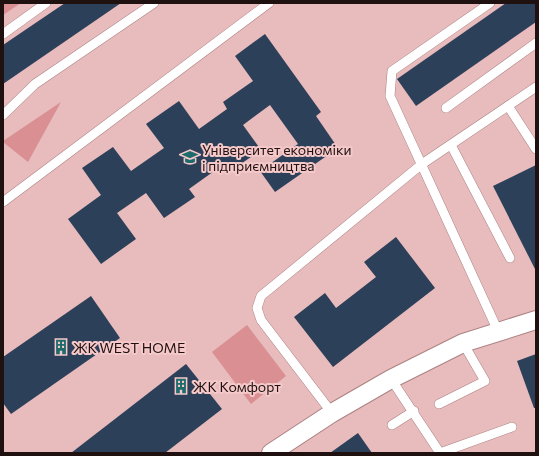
<svg xmlns="http://www.w3.org/2000/svg" width="539" height="456" font-family="Commissioner,sans-serif">
<style>
.green{fill:#da8f92}
.building{fill:#2d405a}
.lines{fill:none;stroke-linecap:round;stroke-linejoin:round}
.lane-casing{stroke:#ac8283;stroke-width:10}
.street-casing{stroke:#ac8283;stroke-width:20}
.lane{stroke:#fff;stroke-width:9}
.street{stroke:#fff;stroke-width:18}
.labels{text-anchor:middle;dominant-baseline:central;stroke-width:4;stroke-linejoin:round;paint-order:stroke}
.poi-label{font-size:14px;fill:#201111;stroke:#f5c8c9;text-anchor:start}
</style>
<rect width="100%" height="100%" fill="#e8bbbc"/>
<!-- green -->
<g class="green">
<path d="M 3,3 L 21,3 L 3,15 Z"/>
<path d="M 61,102 L 28,162 L 3,142 L 3,141 Z"/>
<path d="M 247,325 L 286,376 L 251,404 L 212,352 Z"/>
</g>
<!-- building -->
<g class="building">
<path d="M 65,3 L 121,3 L 3,84 L 3,45 Z"/>
<path d="M 506,3 L 536,3 L 536,22 L 416,106 L 397,79 Z"/>
<path d="M 265,34 L 321,112 L 316,116 L 338,148 L 275,192 L 260,171 L 298,144 L 270,105 L 243,125 L 261,150 L 229,172 L 224,164 L 189,189 L 195,197 L 164,218 L 146,193 L 117,213 L 136,239 L 101,264 L 68,219 L 101,195 L 82,168 L 113,147 L 131,171 L 164,148 L 146,124 L 179,101 L 199,129 L 227,109 L 223,102 L 253,81 L 235,56 Z"/>
<path d="M 536,165 L 536,271 L 493,186 Z"/>
<path d="M 396,237 L 435,288 L 333,367 L 294,317 L 325,293 L 336,308 L 376,277 L 364,262 Z"/>
<path d="M 91,296 L 120,338 L 11,414 L 3,403 L 3,357 Z"/>
<path d="M 536,354 L 536,408 L 534,408 L 517,361 Z"/>
<path d="M 186,364 L 222,409 L 165,453 L 71,453 Z"/>
<path d="M 358,433 L 372,453 L 330,453 Z"/>
</g>
<g class="lines">
<defs>
<g id="lane">
<path d="M 490,3 L 392,71 L 390,96 L 498,331"/>
<path d="M 3,34 L 46,3"/>
<path d="M 508,106 L 536,149"/>
<path d="M 446,108 L 536,43"/>
<path d="M 3,115 L 35,84 L 154,3"/>
<path d="M 451,145 L 510,258"/>
<path d="M 3,202 L 269,3"/>
<path d="M 391,379 L 440,453"/>
<path d="M 439,404 L 485,381 L 463,343"/>
<path d="M 332,413 L 261,320 L 257,308 L 261,296 L 422,164 L 536,87"/>
<path d="M 392,425 L 414,411"/>
<path d="M 440,453 L 512,427"/>
</g>
<path id="street" d="M 271,453 L 332,413 L 391,379 L 463,343 L 536,320"/>
</defs>
<!-- lane casing -->
<use href="#lane" class="lane-casing"/>
<!-- street casing -->
<use href="#street" class="street-casing"/>
<!-- lane -->
<use href="#lane" class="lane"/>
<!-- street -->
<use href="#street" class="street"/>
</g>
<!-- icons -->
<defs>
<symbol id="university-bare" viewBox="-9 -9 18 18"><path d="M0-5L7-2L0 1L-7-2ZM-4 1L0 2.5L4 1V4Q0 6-4 4Z" fill="#1e6b6c" stroke="#f5c8c9" stroke-width="2.5" paint-order="stroke"/></symbol>
<symbol id="building-bare" viewBox="-9 -9 18 18"><path d="M-4-6H4V6H1V3H-1V6H-4ZM-2.5-4.3h1.7v1.8h-1.7ZM.8-4.3h1.7v1.8H.8ZM-2.5-1h1.7V.8h-1.7ZM.8-1h1.7V.8H.8Z" fill="#1e6b6c" stroke="#f5c8c9" stroke-width="2.5" paint-order="stroke"/></symbol>
</defs>
<g fill-rule="evenodd">
<use href="#university-bare" x="179" y="146" width="22" height="22"/>
<use href="#building-bare" x="50" y="336" width="22" height="22"/>
<use href="#building-bare" x="170" y="375" width="22" height="22"/>
</g>
<g class="labels">
<!-- poi labels -->
<g class="poi-label">
<text x="202" y="149">Університет економіки<tspan x="202" dy="16">і підприємництва</tspan></text>
<text x="73" y="347">ЖК WEST HOME</text>
<text x="193" y="386">ЖК Комфорт</text>
</g>
</g>
<!-- border -->
<rect width="539" height="456" fill="none" stroke="#201111" stroke-width="8"/>
</svg>
